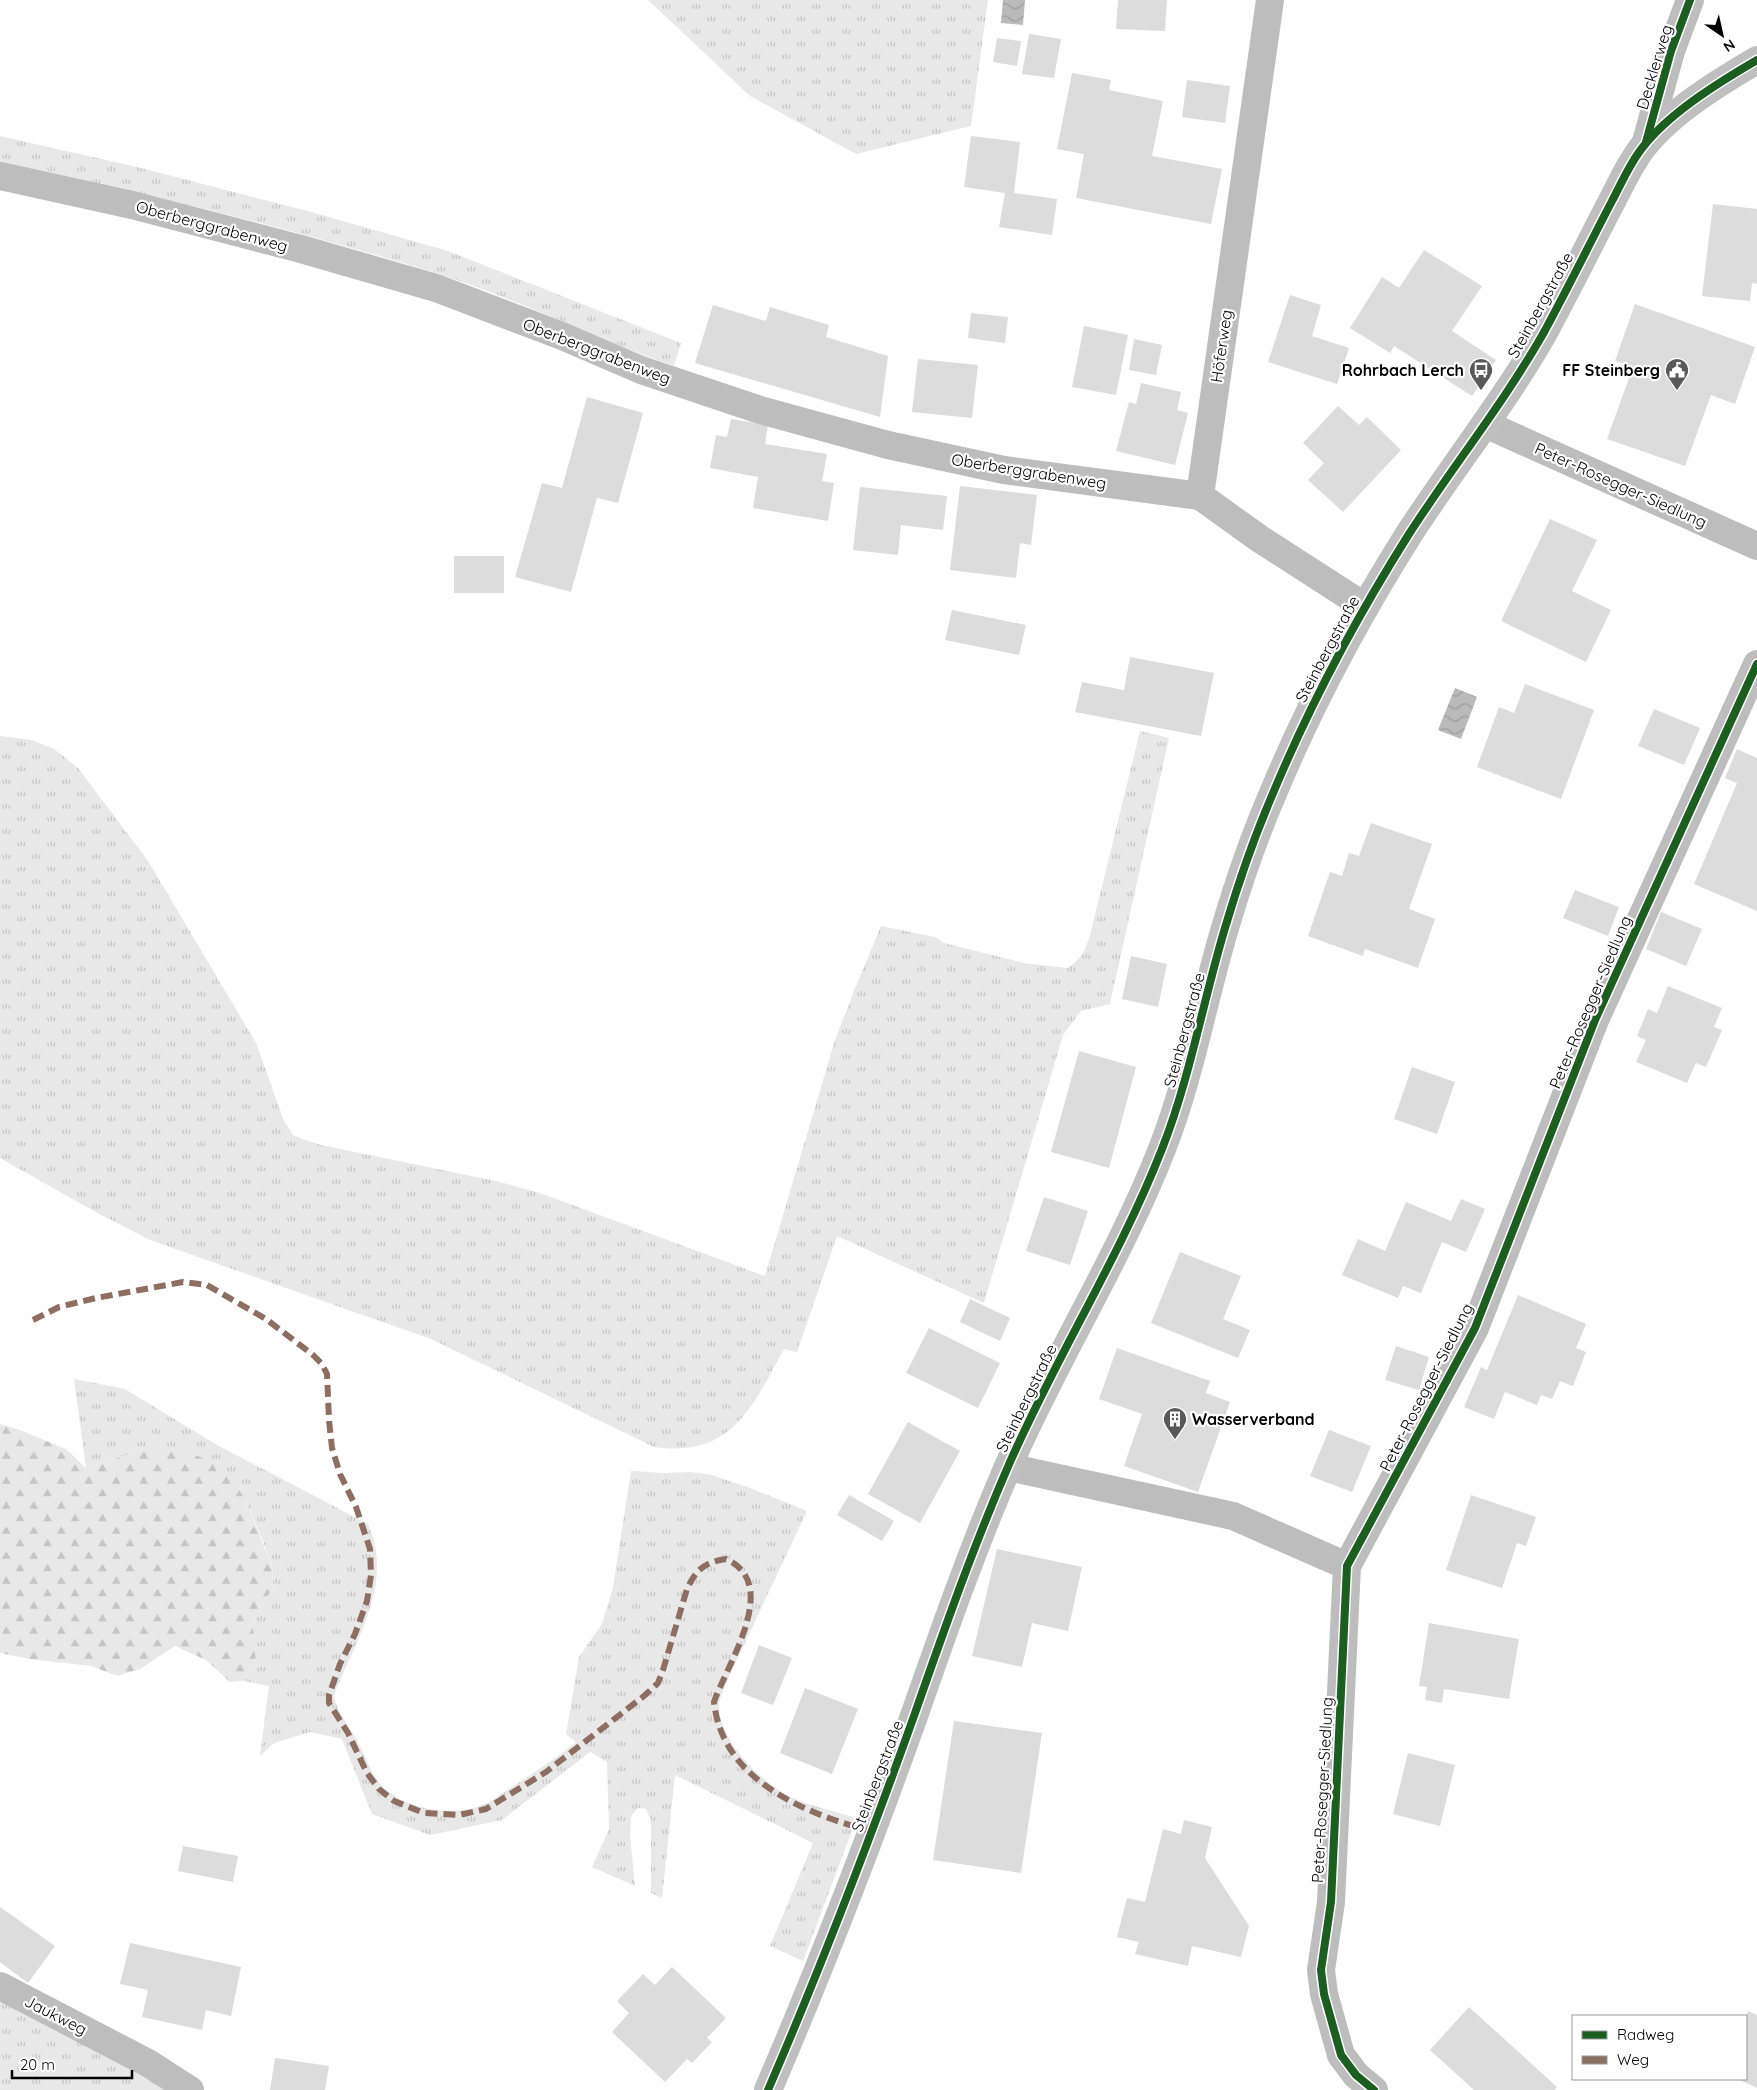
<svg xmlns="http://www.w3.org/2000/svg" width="1757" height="2090" viewBox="0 0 1757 2090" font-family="Quicksand,sans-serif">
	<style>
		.grass { fill: url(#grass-tufts) }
		.forest { fill: url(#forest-firs) }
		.water { fill: url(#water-waves) }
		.building { fill: #dcdcdc }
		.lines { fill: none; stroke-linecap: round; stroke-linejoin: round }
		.minor { stroke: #bdbdbd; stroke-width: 28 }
		.secondary { stroke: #bfbfbf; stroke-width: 28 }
		.quiet { stroke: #8d6e63; stroke-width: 6; stroke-dasharray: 12 6; stroke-linecap: butt }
		.cycleway-casing { stroke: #fff; stroke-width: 11 }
		.cycleway { stroke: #1b5e20; stroke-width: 8 }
		.labels { text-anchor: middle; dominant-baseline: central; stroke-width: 4.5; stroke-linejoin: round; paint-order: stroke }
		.street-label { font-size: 16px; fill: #000; stroke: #fff }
		.poi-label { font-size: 16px; font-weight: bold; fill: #000; stroke: #fff; text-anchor: end }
	</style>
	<defs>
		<pattern id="grass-tufts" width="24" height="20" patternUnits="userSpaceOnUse" patternTransform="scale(1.25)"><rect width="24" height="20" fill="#e8e8e8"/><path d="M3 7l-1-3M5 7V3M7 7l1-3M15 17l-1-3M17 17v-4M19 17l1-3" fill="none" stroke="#c5c5c5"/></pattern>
		<pattern id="forest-firs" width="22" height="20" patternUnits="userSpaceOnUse" patternTransform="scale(1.25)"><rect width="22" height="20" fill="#e8e8e8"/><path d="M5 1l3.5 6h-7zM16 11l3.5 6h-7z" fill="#c5c5c5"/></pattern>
		<pattern id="water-waves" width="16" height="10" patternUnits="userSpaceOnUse" patternTransform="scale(1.25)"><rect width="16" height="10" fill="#bababa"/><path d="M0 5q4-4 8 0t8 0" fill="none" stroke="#9e9e9e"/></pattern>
	</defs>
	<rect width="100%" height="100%" fill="#fff"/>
	<!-- grass -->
	<g class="grass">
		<polygon points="648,0 988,0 971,126 856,154 750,96"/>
		<path d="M0 136 141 168 311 212 448 251 681 343 674 366C638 354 604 339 569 324 527 306 482 288 439 274 295 229 147 194 0 162Z"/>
		<path d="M1140 731 1169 738 1110 1004 1081 1011 1063 1035 984 1303 837 1236 797 1352 784 1349C752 1407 732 1458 654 1447L431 1339 150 1240 92 1210 0 1158V736L32 740 54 749 78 768 148 861 256 1043 284 1121 293 1135 302 1139 321 1145 496 1181 540 1193 765 1276 835 1040 856 986 881 926 935 937 944 943 1024 963 1067 968C1083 958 1084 952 1090 935Z"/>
		<path d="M74 1379 125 1389 217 1445 368 1524C395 1583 355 1641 334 1695 335 1711 354 1732 361 1748 367 1761 372 1774 381 1785 405 1810 453 1818 485 1804 492 1801 500 1795 507 1790 531 1775 554 1760 576 1742L566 1734 579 1657 602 1624 613 1587 631 1471 665 1473 690 1472 712 1475 750 1488 807 1511 725 1685C723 1691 720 1698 719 1704 717 1739 765 1787 795 1799 815 1807 837 1812 857 1818L803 1961 770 1946 813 1843 675 1775 662 1898 651 1893V1820L646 1809 638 1808 631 1816 630 1835 635 1886 592 1867 609 1829 607 1762 590 1752 502 1820 430 1835 372 1814 342 1739 310 1732 274 1743 260 1756 269 1686 244 1681 256 1663 253 1626 261 1604 273 1589 272 1567 264 1544 246 1501 149 1448 86 1468Z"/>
		<polygon points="0,1999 113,2058 168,2090 0,2090"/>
	</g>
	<!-- forest -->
	<polygon class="forest" points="0,1424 17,1429 66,1449 86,1468 149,1448 181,1448 215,1464 233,1480 246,1501 272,1567 273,1589 261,1604 253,1626 256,1663 244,1681 230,1682 206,1660 175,1646 140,1669 118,1676 91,1666 29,1659 0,1653"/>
	<!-- water -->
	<g class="water">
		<polygon points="1003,0 1025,0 1023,25 1001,23"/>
		<polygon points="1455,688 1477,697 1461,739 1438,730"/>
	</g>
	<!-- building -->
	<g class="building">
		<polygon points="1118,0 1167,0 1165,31 1116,29"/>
		<polygon points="1029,34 1061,39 1054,78 1022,74"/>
		<polygon points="997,38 1021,41 1017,66 993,62"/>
		<polygon points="1072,73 1111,80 1109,90 1163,101 1152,156 1222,169 1211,224 1076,198 1084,154 1057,149"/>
		<polygon points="1187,80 1230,86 1225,123 1182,117"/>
		<polygon points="971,136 1020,142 1014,193 1057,199 1052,235 999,227 1005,193 964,187"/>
		<polygon points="1713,204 1757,209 1757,284 1752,283 1750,301 1702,296"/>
		<polygon points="1424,250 1482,286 1452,331 1496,360 1472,396 1394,346 1390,353 1350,328 1382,277 1399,288"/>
		<polygon points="1290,295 1321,305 1312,336 1349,348 1337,384 1268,362"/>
		<polygon points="1635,304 1755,347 1735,404 1711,395 1685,466 1607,439 1633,367 1615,361"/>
		<polygon points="713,305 766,321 770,307 829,325 826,337 888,356 880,417 695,363"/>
		<polygon points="971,313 1008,317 1005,343 968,338"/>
		<polygon points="1084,326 1128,335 1116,395 1072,387"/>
		<polygon points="1134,339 1162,345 1156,375 1129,370"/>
		<polygon points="918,359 978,365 972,418 912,412"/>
		<polygon points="1141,383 1181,392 1177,410 1188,413 1175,465 1116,451 1129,402 1136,404"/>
		<polygon points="587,397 643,413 618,503 597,498 571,592 515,577 542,483 562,488"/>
		<polygon points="1338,406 1359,425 1367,417 1401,450 1343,512 1308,480 1324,463 1303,443"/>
		<polygon points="731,419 768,425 765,444 827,454 822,481 834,483 828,521 753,508 758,477 710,468 716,435 727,437"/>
		<polygon points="960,486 1037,495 1031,545 1020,543 1016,578 950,570"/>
		<polygon points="860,487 947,496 943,530 901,525 898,555 853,550"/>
		<polygon points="1550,519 1597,540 1572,591 1611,610 1586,662 1501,621"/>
		<rect x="454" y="556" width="50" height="37"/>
		<polygon points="952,610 1026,625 1019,655 945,640"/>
		<polygon points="1130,657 1214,673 1201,736 1075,712 1082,682 1124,690"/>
		<polygon points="1525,684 1594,710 1561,799 1477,767 1499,707 1514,713"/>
		<polygon points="1654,709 1700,728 1684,765 1638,746"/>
		<polygon points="1737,749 1757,758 1757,911 1694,884 1737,783 1725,778"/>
		<polygon points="1371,823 1432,844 1409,909 1435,919 1418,968 1365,949 1363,956 1308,936 1330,872 1342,876 1349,853 1359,856"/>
		<polygon points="1575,890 1619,907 1608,936 1563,918"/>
		<polygon points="1661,912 1702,929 1686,966 1646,949"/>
		<polygon points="1131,956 1167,964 1158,1007 1122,999"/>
		<polygon points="1668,986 1722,1008 1714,1027 1722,1030 1706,1067 1696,1063 1687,1083 1636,1062 1646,1040 1637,1036 1648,1009 1657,1013"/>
		<polygon points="1079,1051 1136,1067 1109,1168 1051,1152"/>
		<polygon points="1412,1067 1455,1082 1437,1134 1394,1119"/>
		<polygon points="1044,1197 1088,1211 1070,1265 1026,1251"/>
		<polygon points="1461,1199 1485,1209 1466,1252 1442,1242 1421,1293 1403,1286 1398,1298 1342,1275 1358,1239 1385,1251 1406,1202 1451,1221"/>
		<polygon points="1180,1252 1241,1276 1223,1319 1250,1330 1238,1358 1151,1323"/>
		<polygon points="1518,1295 1586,1324 1576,1348 1586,1352 1573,1386 1560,1381 1552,1399 1541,1395 1537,1405 1505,1392 1494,1419 1464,1407 1481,1367 1487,1370"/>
		<polygon points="970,1299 1010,1318 1000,1341 960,1322"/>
		<polygon points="929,1328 1000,1363 978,1408 906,1373"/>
		<polygon points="1396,1346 1429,1357 1419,1390 1385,1380"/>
		<polygon points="1117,1348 1210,1381 1206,1393 1230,1402 1198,1492 1124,1466 1142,1414 1099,1399"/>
		<polygon points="908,1422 960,1451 920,1523 868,1494"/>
		<polygon points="1329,1430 1371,1446 1352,1492 1310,1476"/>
		<polygon points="849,1495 894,1521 882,1541 837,1515"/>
		<polygon points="1471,1495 1536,1517 1526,1546 1517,1543 1502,1588 1446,1570"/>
		<polygon points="997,1549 1082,1567 1068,1631 1032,1623 1022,1667 972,1656"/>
		<polygon points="1429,1623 1519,1639 1509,1699 1444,1689 1442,1703 1425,1700 1427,1687 1419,1686"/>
		<polygon points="759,1645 792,1658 773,1705 741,1693"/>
		<polygon points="805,1688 858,1709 832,1774 780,1753"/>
		<polygon points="954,1721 1042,1733 1021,1873 933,1860"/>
		<polygon points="1408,1753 1455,1765 1440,1826 1393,1814"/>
		<polygon points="1184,1820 1212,1827 1205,1858 1249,1926 1241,1957 1192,1946 1188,1966 1135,1954 1139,1942 1117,1937 1127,1898 1145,1902 1163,1829 1181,1834"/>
		<polygon points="183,1846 238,1856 233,1882 178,1871"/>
		<polygon points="0,1907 55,1946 28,1983 0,1962"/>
		<polygon points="130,1943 241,1967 231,2016 206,2010 202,2030 142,2017 148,1990 120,1984"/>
		<polygon points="672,1967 726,2018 707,2038 712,2042 692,2063 687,2059 665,2082 612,2032 629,2013 617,2001 643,1974 655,1985"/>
		<polygon points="1469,2007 1557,2087 1555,2090 1474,2090 1430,2050"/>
		<polygon points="1748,2011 1757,2015 1757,2088 1738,2079 1746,2079 1746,2016"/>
		<polygon points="275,2058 329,2066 325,2090 270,2090"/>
	</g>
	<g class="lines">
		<!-- minor -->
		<g class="minor">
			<polyline points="1270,0 1200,496 1260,539 1364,606"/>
			<polyline points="1646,142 1671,51 1690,0"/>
			<polyline points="0,176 132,205 301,249 436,288 562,336 641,370 760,410 888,445 1004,470 1200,496"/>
			<polyline points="1485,424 1757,546"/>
			<polyline points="1008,1467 1233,1516 1347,1566"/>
			<polyline points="0,1986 148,2063 190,2090"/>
			<polyline points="1374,2090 1356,2075 1341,2055 1324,1994 1321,1970 1331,1902 1347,1566 1475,1328 1595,1020 1757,664"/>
		</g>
		<!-- secondary -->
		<path class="secondary" d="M768 2090C821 1967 869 1842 914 1716 943 1633 972 1550 1007 1469 1054 1360 1119 1259 1162 1149 1190 1078 1203 1001 1225 928 1238 884 1253 840 1271 798 1309 706 1356 618 1409 534 1453 466 1503 404 1543 334 1567 290 1589 245 1612 201 1622 182 1632 159 1647 142 1674 110 1721 81 1757 60"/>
		<!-- quiet -->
		<path class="quiet" d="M33 1320 59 1307 96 1298 183 1282 207 1285 266 1319 313 1355 322 1364 327 1374 329 1420 332 1448 340 1474 356 1507 370 1549 371 1575 367 1601 355 1634 340 1664 329 1695V1703L348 1733 367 1773 379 1789 394 1801 424 1813 459 1815 486 1809 546 1772 644 1696 658 1683 663 1670 687 1589C696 1570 704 1562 726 1559 782 1584 727 1664 714 1702 722 1780 804 1813 870 1831"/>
		<!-- cycleway casing -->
		<g class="cycleway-casing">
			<g id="cycleway">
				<polyline points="1646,142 1671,51 1690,0"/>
				<path d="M768 2090C821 1967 869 1842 914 1716 943 1633 972 1550 1007 1469 1054 1360 1119 1259 1162 1149 1190 1078 1203 1001 1225 928 1238 884 1253 840 1271 798 1309 706 1356 618 1409 534 1453 466 1503 404 1543 334 1567 290 1589 245 1612 201 1622 182 1632 159 1647 142 1674 110 1721 81 1757 60"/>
				<polyline points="1374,2090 1356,2075 1341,2055 1324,1994 1321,1970 1331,1902 1347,1566 1475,1328 1595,1020 1757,664"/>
			</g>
		</g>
		<!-- cycleway -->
		<use href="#cycleway" class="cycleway"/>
	</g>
	<!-- icons -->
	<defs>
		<g id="bus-pin" transform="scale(1.25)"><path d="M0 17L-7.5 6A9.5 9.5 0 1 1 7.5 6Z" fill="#595959" stroke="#fff"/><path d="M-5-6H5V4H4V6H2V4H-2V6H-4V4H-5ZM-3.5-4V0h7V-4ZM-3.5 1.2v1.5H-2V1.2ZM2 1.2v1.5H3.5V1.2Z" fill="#fff"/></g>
		<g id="civic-pin" transform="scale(1.25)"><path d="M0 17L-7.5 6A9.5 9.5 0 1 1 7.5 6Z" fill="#595959" stroke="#fff"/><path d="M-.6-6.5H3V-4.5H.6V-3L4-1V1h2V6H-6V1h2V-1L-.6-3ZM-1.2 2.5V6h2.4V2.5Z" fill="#fff"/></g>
		<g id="building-pin" transform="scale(1.25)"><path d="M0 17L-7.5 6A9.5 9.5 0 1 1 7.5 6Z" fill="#595959" stroke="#fff"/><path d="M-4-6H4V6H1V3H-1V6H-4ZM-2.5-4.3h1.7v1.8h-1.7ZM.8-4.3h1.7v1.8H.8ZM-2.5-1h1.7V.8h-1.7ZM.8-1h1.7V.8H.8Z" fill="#fff"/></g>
	</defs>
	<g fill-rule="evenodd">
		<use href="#bus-pin" x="1481" y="370"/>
		<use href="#civic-pin" x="1677" y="370"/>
		<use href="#building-pin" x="1175" y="1419"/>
	</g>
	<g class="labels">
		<!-- street labels -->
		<g class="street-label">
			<text transform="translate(1654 67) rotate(-73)">Decklerweg</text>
			<text transform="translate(212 226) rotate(15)">Oberberggrabenweg</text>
			<text transform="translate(1540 305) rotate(-61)">Steinbergstraße</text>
			<text transform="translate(1221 346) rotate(-82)">Höferweg</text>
			<text transform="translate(597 351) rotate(21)">Oberberggrabenweg</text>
			<text transform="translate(1029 471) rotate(9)">Oberberggrabenweg</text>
			<text transform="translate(1621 485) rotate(24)">Peter-Rosegger-Siedlung</text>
			<text transform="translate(1327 649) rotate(-62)">Steinbergstraße</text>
			<text transform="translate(1590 1002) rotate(-67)">Peter-Rosegger-Siedlung</text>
			<text transform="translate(1184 1030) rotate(-75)">Steinbergstraße</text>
			<text transform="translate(1426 1387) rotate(-63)">Peter-Rosegger-Siedlung</text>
			<text transform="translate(1026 1398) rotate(-64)">Steinbergstraße</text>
			<text transform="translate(877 1776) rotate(-69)">Steinbergstraße</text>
			<text transform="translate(1322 1790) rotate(-87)">Peter-Rosegger-Siedlung</text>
			<text transform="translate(56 2015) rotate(27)">Jaukweg</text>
		</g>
		<!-- poi labels -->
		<g class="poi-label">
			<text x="1464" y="370">Rohrbach Lerch</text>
			<text x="1660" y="370">FF Steinberg</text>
			<text x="1192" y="1419" text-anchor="start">Wasserverband</text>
		</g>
	</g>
	<!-- legend -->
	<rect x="1572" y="2015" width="175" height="65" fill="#ffffff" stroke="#999999"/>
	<rect x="1582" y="2031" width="25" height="8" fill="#1b5e20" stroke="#999999"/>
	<text x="1617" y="2040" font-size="15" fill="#000000">Radweg</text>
	<rect x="1582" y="2056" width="25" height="8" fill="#8d6e63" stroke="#999999"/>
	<text x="1617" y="2065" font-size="15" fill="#000000">Weg</text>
	<!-- north arrow -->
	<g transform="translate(1722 35) rotate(146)" stroke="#ffffff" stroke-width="4" paint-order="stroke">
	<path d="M0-4L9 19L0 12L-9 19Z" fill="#000000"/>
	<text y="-8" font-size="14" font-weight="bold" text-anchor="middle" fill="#000000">N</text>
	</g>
	<!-- scale -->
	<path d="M12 2070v8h120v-8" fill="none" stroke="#000000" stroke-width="2.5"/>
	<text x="20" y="2070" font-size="15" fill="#000000" stroke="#ffffff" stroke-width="4" paint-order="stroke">20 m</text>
</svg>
